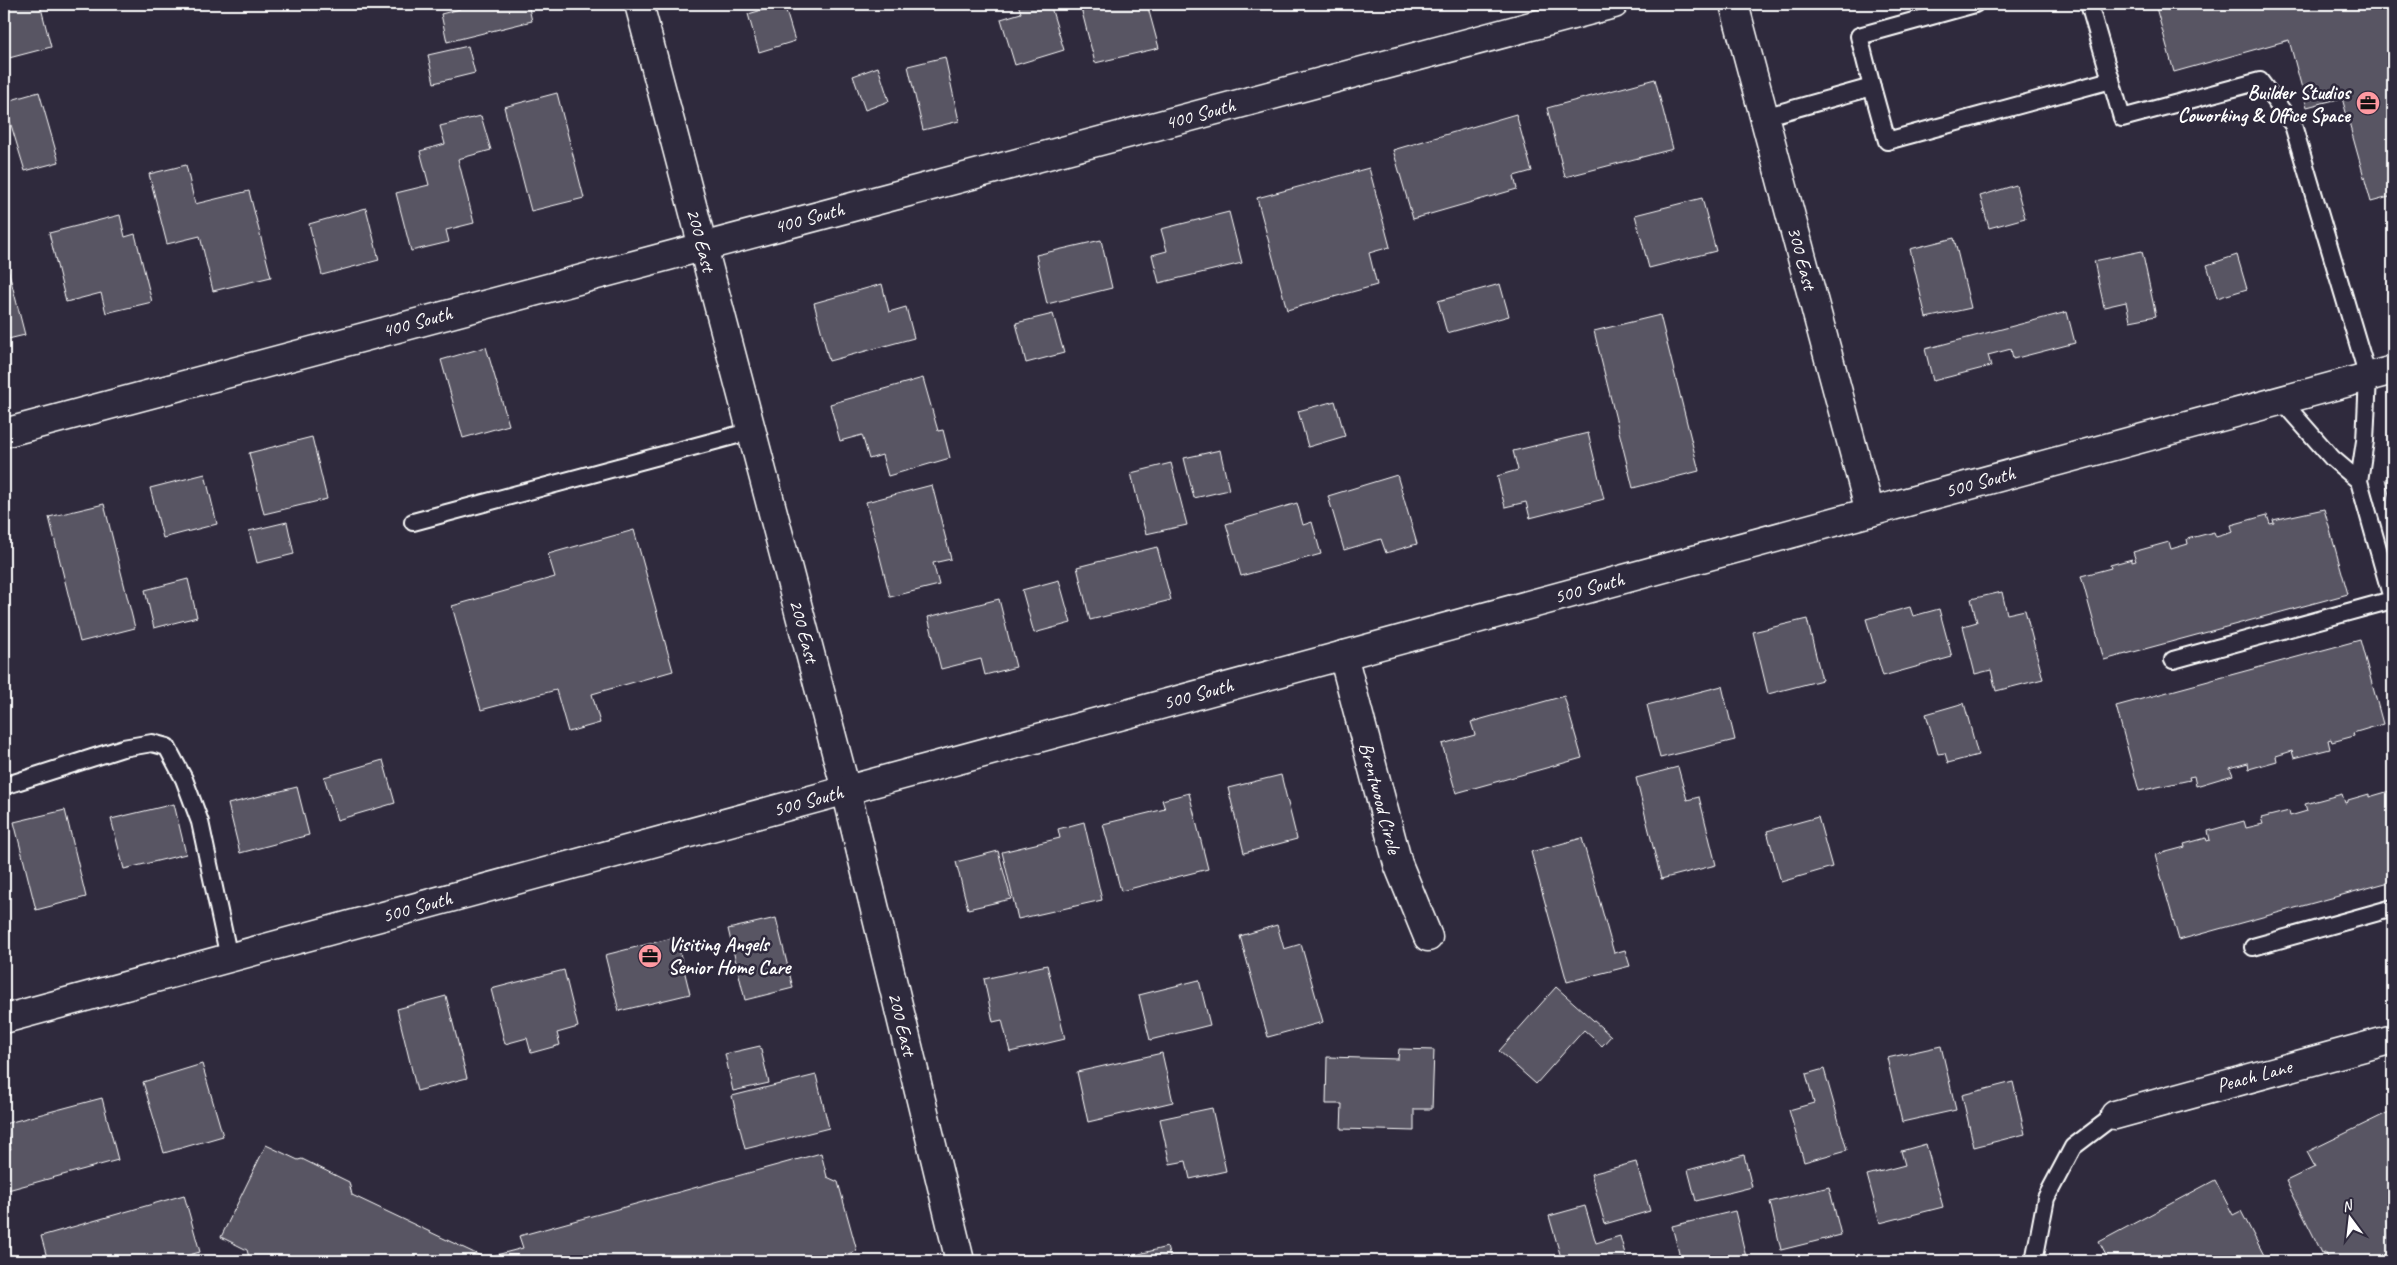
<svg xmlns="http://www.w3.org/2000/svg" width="2397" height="1265" viewBox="0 0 2397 1265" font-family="Caveat,sans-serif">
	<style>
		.building { fill: #595564; stroke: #fff }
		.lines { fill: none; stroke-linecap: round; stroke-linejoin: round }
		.service-casing { stroke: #fff; stroke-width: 20 }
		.minor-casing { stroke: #fff; stroke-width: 31 }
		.tertiary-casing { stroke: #fff; stroke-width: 31 }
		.secondary-casing { stroke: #fff; stroke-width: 31 }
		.service { stroke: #2f2a3d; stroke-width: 16 }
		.minor { stroke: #2f2a3d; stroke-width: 28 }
		.tertiary { stroke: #2f2a3d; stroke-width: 28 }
		.secondary { stroke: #2f2a3d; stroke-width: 28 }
		.labels { text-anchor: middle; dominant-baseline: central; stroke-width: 5; stroke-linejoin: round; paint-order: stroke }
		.poi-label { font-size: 20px; font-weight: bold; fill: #fff; stroke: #2f2a3d; text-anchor: end }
		.street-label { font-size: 20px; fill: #fff; stroke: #2f2a3d }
	</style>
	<rect width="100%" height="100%" fill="#2f2a3d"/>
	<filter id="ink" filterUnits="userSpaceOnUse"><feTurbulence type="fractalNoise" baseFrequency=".02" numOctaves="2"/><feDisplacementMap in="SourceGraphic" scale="10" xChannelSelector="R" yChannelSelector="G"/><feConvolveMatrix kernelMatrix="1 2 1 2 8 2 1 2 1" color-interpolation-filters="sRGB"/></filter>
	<g filter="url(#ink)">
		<!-- building -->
		<g class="building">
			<polygon points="4,4 40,4 51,47 9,58 4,37"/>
			<polygon points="459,4 528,4 532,21 447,42 441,14 460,9"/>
			<polygon points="784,4 795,41 759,52 748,14"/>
			<polygon points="1018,4 1050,4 1064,50 1015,65 1001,19 1021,13"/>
			<polygon points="1080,4 1147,4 1159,48 1095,63"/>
			<polygon points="2155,4 2393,4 2393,196 2371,202 2342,98 2307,107 2289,40 2174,72"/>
			<polygon points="468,46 475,73 434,83 428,55"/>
			<polygon points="945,57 959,121 923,130 908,66"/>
			<polygon points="878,67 889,101 865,110 853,76"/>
			<polygon points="1655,79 1673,149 1565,177 1547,108"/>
			<polygon points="39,92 59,162 25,171 4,102"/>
			<polygon points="557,93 584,198 531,211 504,107"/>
			<polygon points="1516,114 1532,171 1514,176 1517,189 1413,219 1393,150"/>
			<polygon points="481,116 491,150 458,159 474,223 446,230 449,242 411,251 396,193 429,185 420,151 445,144 440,126"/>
			<polygon points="186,165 195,204 249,191 271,277 213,291 200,236 167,244 149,174"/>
			<polygon points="1369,168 1390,247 1369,253 1377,285 1287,310 1257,198"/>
			<polygon points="2016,185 2025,218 1989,228 1980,196"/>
			<polygon points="1702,198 1716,251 1649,268 1635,215"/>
			<polygon points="366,208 379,260 322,275 309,224"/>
			<polygon points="1229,212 1242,263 1159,283 1152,255 1167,251 1161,229"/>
			<polygon points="120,215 125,237 135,234 152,302 106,313 101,293 66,302 49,233"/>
			<polygon points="1954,238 1971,308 1926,318 1910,249"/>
			<polygon points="1101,240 1112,288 1047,304 1036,255"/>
			<polygon points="2142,251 2156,316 2130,321 2126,302 2104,307 2094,261"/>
			<polygon points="2237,255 2247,289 2217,298 2207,265"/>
			<polygon points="8,269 25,335 4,340 4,270"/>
			<polygon points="882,284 889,312 906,307 914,338 829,361 814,303"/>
			<polygon points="1500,284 1509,316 1447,333 1438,301"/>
			<polygon points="2067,312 2075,343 2013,359 2011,349 1988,355 1991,366 1933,381 1925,349"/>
			<polygon points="1053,314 1064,353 1026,363 1016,323"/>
			<polygon points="1660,315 1699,471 1633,488 1594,331"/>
			<polygon points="486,347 509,425 463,438 441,360"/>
			<polygon points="923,378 938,431 943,430 950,458 888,476 882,455 869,459 862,435 840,441 830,404"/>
			<polygon points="1335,401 1345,436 1308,447 1298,411"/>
			<polygon points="1588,433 1604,499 1530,518 1526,502 1505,507 1497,476 1518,470 1513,451"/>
			<polygon points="312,437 327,499 264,514 249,453"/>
			<polygon points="1220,450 1229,490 1194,498 1184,458"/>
			<polygon points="1171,463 1187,525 1146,534 1131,473"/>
			<polygon points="205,474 217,524 163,538 150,488"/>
			<polygon points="1397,475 1417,544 1386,553 1381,539 1344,550 1328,496"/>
			<polygon points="2393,477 2393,510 2385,479"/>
			<polygon points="932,485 951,559 933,563 939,585 890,597 866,502"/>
			<polygon points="1297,503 1303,525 1312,522 1321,554 1241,576 1226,524"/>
			<polygon points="104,504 135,628 80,642 49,517"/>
			<polygon points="2324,509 2348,594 2104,660 2081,576 2111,568 2110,565 2132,559 2132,562 2136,561 2133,552 2169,542 2171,549 2188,544 2187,539 2214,532 2216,537 2233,532 2231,525 2267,515 2270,524 2274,523 2273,520"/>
			<polygon points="287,522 294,554 257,563 249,531"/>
			<polygon points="634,530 673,671 592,694 600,723 568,732 556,690 481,710 452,606 555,577 548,554"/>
			<polygon points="1157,547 1171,600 1090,620 1077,567"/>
			<polygon points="188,579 197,617 154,628 145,590"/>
			<polygon points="1059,580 1071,623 1034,633 1022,590"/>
			<polygon points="2002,592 2007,614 2025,610 2043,679 1996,691 1991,670 1975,674 1963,626 1977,622 1971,599"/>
			<polygon points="999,599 1016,667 985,675 981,659 941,669 928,617"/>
			<polygon points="1910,607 1913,616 1939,609 1952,657 1883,676 1866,619"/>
			<polygon points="1807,619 1822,680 1768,694 1753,632"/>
			<polygon points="2360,640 2383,724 2353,733 2354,736 2332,742 2331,739 2328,740 2330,749 2294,758 2292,751 2276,756 2277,761 2249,769 2248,763 2230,768 2233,775 2196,786 2194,776 2189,777 2190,780 2139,791 2116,706"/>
			<polygon points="1722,686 1735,740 1660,758 1647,705"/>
			<polygon points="1564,696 1582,758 1456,793 1442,744 1475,735 1471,722"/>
			<polygon points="1964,703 1978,755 1948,763 1945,753 1938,754 1926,714"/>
			<polygon points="383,760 395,803 337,820 324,777"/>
			<polygon points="1678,767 1687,800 1699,797 1716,865 1661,879 1636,778"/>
			<polygon points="1281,775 1297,839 1244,853 1228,788"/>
			<polygon points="297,787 309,835 240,853 228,804"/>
			<polygon points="2393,790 2393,881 2179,940 2155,855 2185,847 2184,844 2206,838 2207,841 2210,840 2208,831 2244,821 2246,828 2263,824 2261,818 2289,811 2290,816 2307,811 2305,804 2342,794 2345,803 2348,802 2348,800 2369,794 2369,797"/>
			<polygon points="1189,793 1208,869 1121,891 1103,824 1165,809 1162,800"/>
			<polygon points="174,804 186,854 124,869 111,819"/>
			<polygon points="65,810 86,897 36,910 14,822"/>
			<polygon points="1818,817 1832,867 1781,882 1767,831"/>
			<polygon points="1084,822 1102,900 1018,919 1002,852 1060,838 1058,829"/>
			<polygon points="1582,838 1614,953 1625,950 1630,966 1567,982 1531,852"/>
			<polygon points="998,851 1011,899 968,909 956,862"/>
			<polygon points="776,918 793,988 745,1000 728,929"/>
			<polygon points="1277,925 1284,949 1301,944 1323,1022 1268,1037 1240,936"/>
			<polygon points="676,937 690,994 619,1011 605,955"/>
			<polygon points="1047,965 1065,1039 1010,1052 1002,1020 993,1022 984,979"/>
			<polygon points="564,970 578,1027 557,1033 560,1045 531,1053 527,1038 505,1044 491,989"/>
			<polygon points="1199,980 1210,1025 1150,1040 1139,995"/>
			<polygon points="1556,987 1611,1036 1602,1046 1584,1030 1536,1084 1499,1051"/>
			<polygon points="446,996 467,1078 417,1091 397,1009"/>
			<polygon points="760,1046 769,1083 733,1091 725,1054"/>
			<polygon points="1941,1046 1956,1110 1902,1122 1887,1058"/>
			<polygon points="1399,1049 1434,1050 1432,1109 1414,1109 1414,1131 1341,1129 1342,1104 1326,1104 1327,1057 1398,1059"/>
			<polygon points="1162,1053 1173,1102 1088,1122 1077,1072"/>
			<polygon points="202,1064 223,1136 164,1153 143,1082"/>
			<polygon points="1824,1069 1847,1150 1804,1162 1789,1110 1814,1103 1806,1074"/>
			<polygon points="816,1075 829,1128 745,1149 732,1096"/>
			<polygon points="2013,1082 2025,1134 1974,1147 1962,1095"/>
			<polygon points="102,1098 118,1160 4,1191 4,1151 11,1149 4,1124"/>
			<polygon points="1212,1108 1226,1171 1190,1179 1186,1161 1170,1164 1160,1119"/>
			<polygon points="2391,1111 2393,1116 2393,1261 2330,1261 2325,1252 2322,1253 2286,1181 2315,1167 2307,1152"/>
			<polygon points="1926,1144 1943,1207 1880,1223 1867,1175 1905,1165 1901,1151"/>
			<polygon points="266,1145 298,1160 302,1159 349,1182 352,1195 485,1258 523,1248 519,1236 821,1153 827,1177 838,1182 857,1251 837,1257 839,1261 250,1261 247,1250 221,1237"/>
			<polygon points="1744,1155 1752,1187 1696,1201 1688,1170"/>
			<polygon points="1636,1162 1650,1211 1605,1224 1591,1174"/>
			<polygon points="2215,1180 2233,1215 2241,1211 2267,1261 2109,1261 2099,1242"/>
			<polygon points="1829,1187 1841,1235 1781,1250 1770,1202"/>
			<polygon points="184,1195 200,1252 168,1261 48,1261 41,1236"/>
			<polygon points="1585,1206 1596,1243 1620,1236 1627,1261 1562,1261 1549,1216"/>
			<polygon points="1735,1211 1746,1257 1729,1261 1681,1261 1672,1226"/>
			<polygon points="1167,1247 1171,1261 1132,1261 1131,1256"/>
		</g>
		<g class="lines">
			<!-- service casing -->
			<g class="service-casing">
				<g id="service">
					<polyline points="2089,4 2122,118 2260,81 2293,125 2368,377 2365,441 2359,481 2393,602"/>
					<polyline points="1872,87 1859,36 1975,4"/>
					<polyline points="1764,117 1872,87 1887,141 2111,80"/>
					<polyline points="2281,400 2332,458 2359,481"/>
					<polyline points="413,522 752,431"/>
					<polyline points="2173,660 2392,600"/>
					<polyline points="4,786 123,748 152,743 167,747 184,779 200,822 229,958"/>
					<polyline points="2253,947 2393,908"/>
					<polyline points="2034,1261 2046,1198 2073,1147 2115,1115"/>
				</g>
			</g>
			<!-- minor casing -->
			<g class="minor-casing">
				<g id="minor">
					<polyline points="639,4 846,790"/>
					<polyline points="1734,4 1870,512"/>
					<polyline points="4,433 1614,4"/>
					<polyline points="1343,655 1398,864 1428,937"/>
					<polyline points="2115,1115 2393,1039"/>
				</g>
			</g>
			<!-- tertiary casing -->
			<g class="tertiary-casing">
				<polyline id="tertiary" points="846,790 960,1261"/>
			</g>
			<!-- secondary casing -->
			<g class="secondary-casing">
				<polyline id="secondary" points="4,1019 2393,370"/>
			</g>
			<!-- service -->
			<use href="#service" class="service"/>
			<!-- minor -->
			<use href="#minor" class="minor"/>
			<!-- tertiary -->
			<use href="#tertiary" class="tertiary"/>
			<!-- secondary -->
			<use href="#secondary" class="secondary"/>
		</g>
	</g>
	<!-- icons -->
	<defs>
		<g id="office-disc" transform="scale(1.25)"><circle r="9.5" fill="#ff9aa2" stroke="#2f2a3d"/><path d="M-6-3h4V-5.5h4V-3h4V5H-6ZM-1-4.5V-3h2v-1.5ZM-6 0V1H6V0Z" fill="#111"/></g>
	</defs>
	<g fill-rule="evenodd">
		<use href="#office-disc" x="2368" y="103"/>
		<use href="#office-disc" x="650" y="956"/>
	</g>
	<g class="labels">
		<!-- poi labels -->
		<g class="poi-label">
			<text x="2350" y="92">Builder Studios<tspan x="2350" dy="23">Coworking &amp; Office Space</tspan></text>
			<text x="668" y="944" text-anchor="start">Visiting Angels<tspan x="668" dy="23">Senior Home Care</tspan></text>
		</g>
		<!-- street labels -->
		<g class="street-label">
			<text transform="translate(1200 114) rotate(-15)">400 South</text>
			<text transform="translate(809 218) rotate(-15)">400 South</text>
			<text transform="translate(701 240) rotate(75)">200 East</text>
			<text transform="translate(1802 258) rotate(75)">300 East</text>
			<text transform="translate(417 322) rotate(-15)">400 South</text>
			<text transform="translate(1980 482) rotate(-15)">500 South</text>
			<text transform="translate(1589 588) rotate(-15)">500 South</text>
			<text transform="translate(804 631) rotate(75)">200 East</text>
			<text transform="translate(1198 694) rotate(-15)">500 South</text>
			<text transform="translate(1380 798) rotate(75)">Brentwood Circle</text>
			<text transform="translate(808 801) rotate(-15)">500 South</text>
			<text transform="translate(417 907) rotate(-15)">500 South</text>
			<text transform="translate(902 1024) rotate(76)">200 East</text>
			<text transform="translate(2254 1076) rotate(-15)">Peach Lane</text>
		</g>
	</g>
	<!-- margin -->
	<rect width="2397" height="1265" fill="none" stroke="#2f2a3d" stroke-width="20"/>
	<rect x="10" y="10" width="2377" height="1245" fill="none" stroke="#fff" stroke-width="2" filter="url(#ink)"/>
	<!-- north arrow -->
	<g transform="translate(2350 1218) rotate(345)" stroke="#2f2a3d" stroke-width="4" paint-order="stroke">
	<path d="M0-4L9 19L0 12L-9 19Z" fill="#ffffff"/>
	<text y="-8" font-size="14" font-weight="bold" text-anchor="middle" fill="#ffffff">N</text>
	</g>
</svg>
